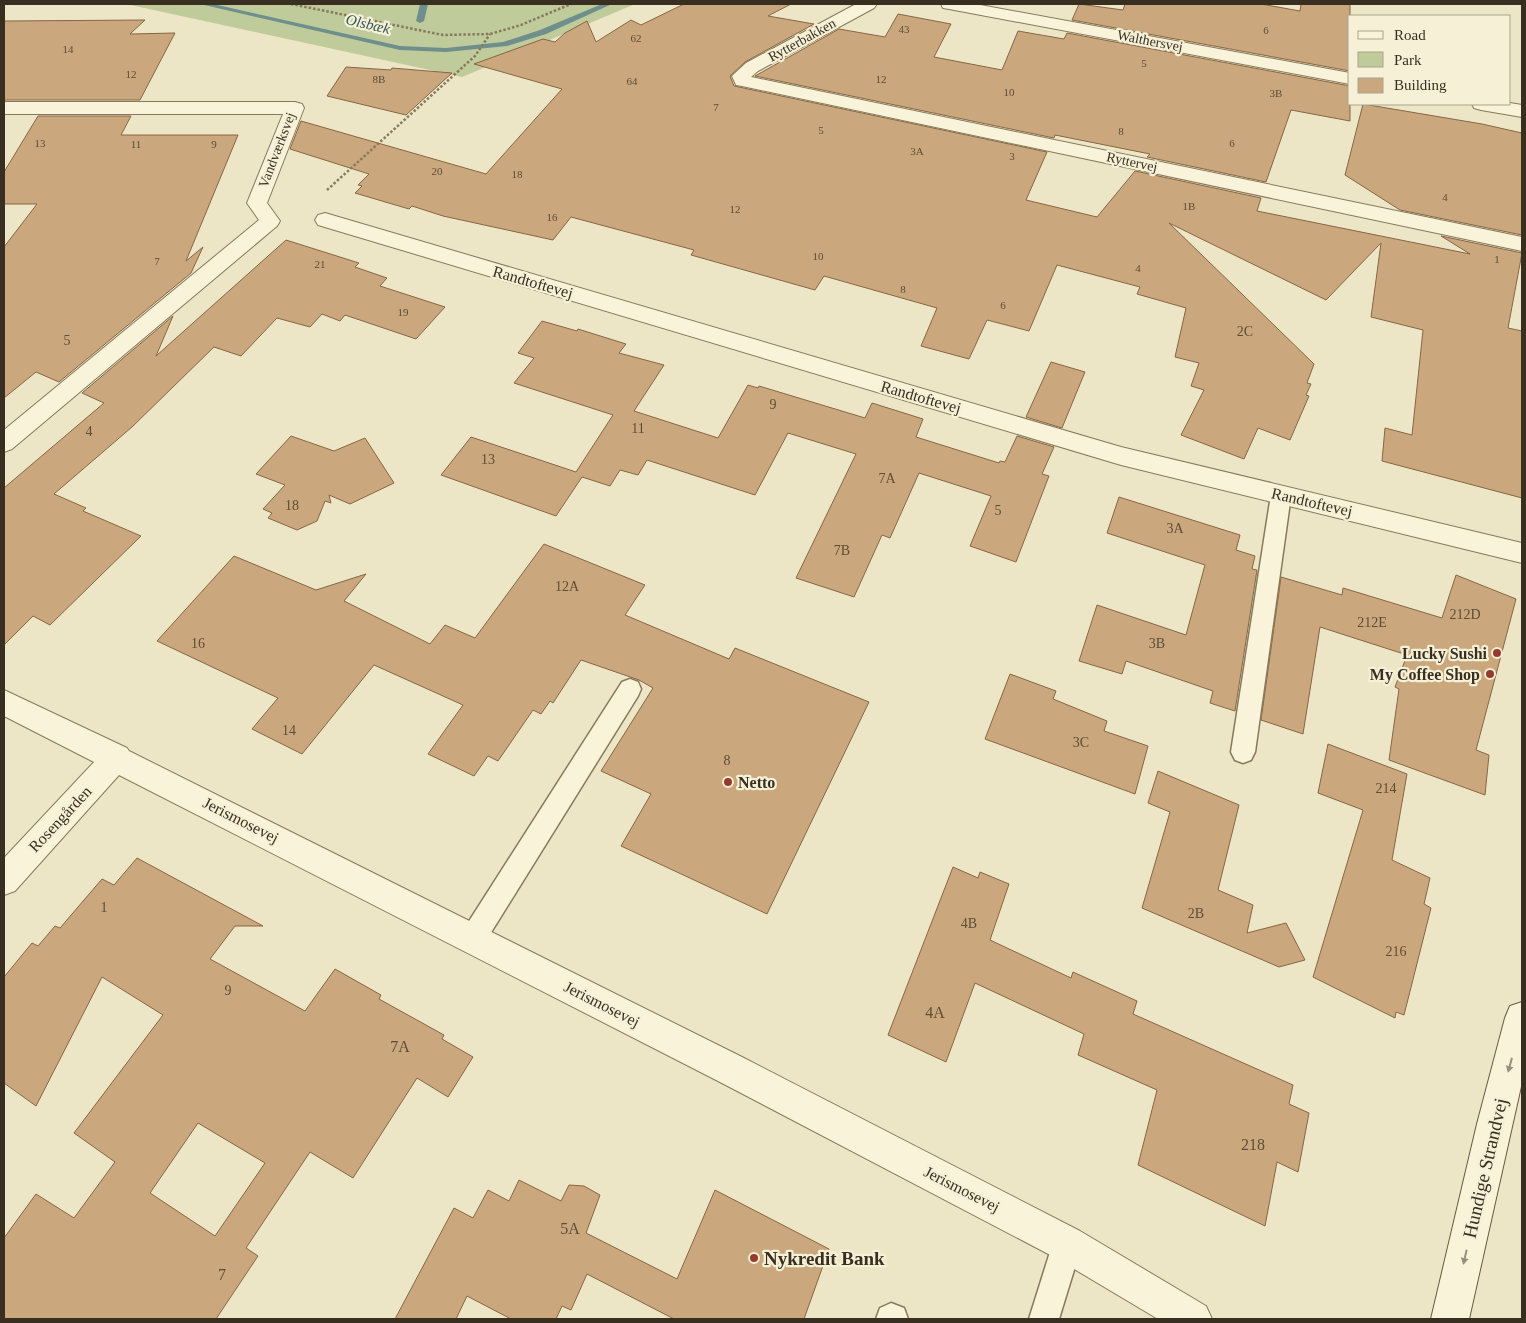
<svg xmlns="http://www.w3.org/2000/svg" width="1526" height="1323" viewBox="0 0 1526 1323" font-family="Georgia,serif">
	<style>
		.green { fill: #bfcb9a }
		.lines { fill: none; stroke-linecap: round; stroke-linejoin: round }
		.stream { fill: #6e8f8b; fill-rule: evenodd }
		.building { fill: #caa77d; stroke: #876643; fill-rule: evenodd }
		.lane-casing { stroke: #88795c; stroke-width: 3 }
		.street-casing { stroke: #88795c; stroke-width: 2 }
		.secondary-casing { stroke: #6a5a3f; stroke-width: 2 }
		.path { stroke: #88795c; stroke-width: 2.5; stroke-dasharray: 2.5 2; stroke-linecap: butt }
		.lane { fill: #f8f3d9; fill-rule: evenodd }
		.street { fill: #f8f3d9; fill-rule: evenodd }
		.secondary { fill: #f8f3d9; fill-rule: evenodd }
		.oneway { fill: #98917c }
		.poi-dot { fill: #963a2e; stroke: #f5f0d6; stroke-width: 2 }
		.labels { text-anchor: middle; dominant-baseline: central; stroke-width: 4.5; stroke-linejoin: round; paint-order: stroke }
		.far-number-label { font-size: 11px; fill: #5d4d37 }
		.far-street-label { font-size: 14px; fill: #392f20; stroke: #f5f0d6 }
		.number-label { font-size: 14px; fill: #5d4d37 }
		.far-water-label { font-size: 15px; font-style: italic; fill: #2f5658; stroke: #f5f0d6 }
		.street-label { font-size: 16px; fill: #392f20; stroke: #f5f0d6 }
		.poi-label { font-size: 16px; font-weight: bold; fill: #392f20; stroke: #f5f0d6; text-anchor: end }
		.near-number-label { font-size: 16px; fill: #5d4d37 }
		.near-street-label { font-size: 19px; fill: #392f20; stroke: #f5f0d6 }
		.near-poi-label { font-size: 19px; font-weight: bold; fill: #392f20; stroke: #f5f0d6; text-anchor: start }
	</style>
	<rect width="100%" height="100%" fill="#ede6c6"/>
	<!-- green -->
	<polygon class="green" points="126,4 635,4 462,77"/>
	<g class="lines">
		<!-- stream -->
		<g class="stream">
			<polygon points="200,4 213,4 400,46 446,48 503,42 540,30 602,4 612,4 546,34 507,46 446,52 400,50"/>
			<polygon points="420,4 428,4 424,21 420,23 416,21"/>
		</g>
	</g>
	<!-- building -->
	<g class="building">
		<polygon points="684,4 791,4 768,16 814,24 745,62 730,76 734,86 1047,152 1026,200 1097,217 1135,171 1261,198 1257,211 1470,254 1441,236 1522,253 1508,328 1522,331 1522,498 1382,461 1385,428 1412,435 1423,330 1371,317 1381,243 1326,300 1169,223 1314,364 1307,383 1311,384 1306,395 1309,396 1290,440 1258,428 1244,459 1181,435 1204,390 1191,386 1199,363 1175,357 1186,308 1137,294 1140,287 1057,265 1029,331 987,320 969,359 921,346 937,308 824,276 815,290 691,255 694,250 571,217 553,240 443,216 412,206 409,209 355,193 362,186 358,185 369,174 290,149 301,121 486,174 562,89 474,64 543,39 555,42 565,33 587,21 596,42 631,20 641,25"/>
		<polygon points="1079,4 1123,10 1125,4 1261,4 1300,11 1301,4 1350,4 1350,71 1072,20"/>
		<polygon points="898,14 951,24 934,57 1002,70 1018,31 1064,39 1067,33 1350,86 1350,121 1291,110 1266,182 1147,157 1150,154 1055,135 1054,138 755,76 839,29 885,37"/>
		<polygon points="145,20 130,34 175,33 140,100 4,100 4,21"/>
		<polygon points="346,67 391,70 392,68 452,73 406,115 327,96"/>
		<polygon points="1363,104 1482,124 1522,133 1522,235 1400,210 1345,175"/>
		<polygon points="38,116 131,116 121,135 238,135 186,261 203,247 191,273 59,382 36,372 4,398 4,247 37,204 4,204 4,172"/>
		<polygon points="286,240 359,263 355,267 387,278 380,286 445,307 416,339 345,315 340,321 322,314 310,327 277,318 241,356 214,347 132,427 54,494 86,508 83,511 141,536 50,625 33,616 4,645 4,488 104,403 82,393 173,316 156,356"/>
		<polygon points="542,321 577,331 578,329 626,344 619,353 664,365 634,411 718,438 748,385 758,388 759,386 865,418 872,403 923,419 916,437 999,463 1000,461 1005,462 1017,436 1054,447 1042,474 1049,476 1016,562 970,546 991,496 919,473 890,538 882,535 854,597 796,578 856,454 788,433 755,495 647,460 638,475 620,470 610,486 582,477 556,516 441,475 471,437 576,472 613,415 514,383 534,358 518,353"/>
		<polygon points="1051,362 1085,372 1062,428 1026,417"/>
		<polygon points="291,436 334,451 365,438 394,483 350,504 329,495 331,503 325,501 317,521 297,530 268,518 272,513 263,509 285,485 256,474"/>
		<polygon points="1119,497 1240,535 1236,550 1255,556 1252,569 1257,570 1235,711 1210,703 1213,691 1126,661 1122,674 1079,661 1097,605 1186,635 1205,565 1107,533"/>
		<polygon points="544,544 645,585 625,615 729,659 735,648 869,702 767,914 621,846 651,794 601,771 653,688 639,680 581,660 553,703 550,701 541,714 533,710 498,761 488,756 474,776 428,754 463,705 374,665 302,754 252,729 278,698 157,641 234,556 316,590 366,574 344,601 430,644 445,625 475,638"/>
		<polygon points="1456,575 1516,599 1476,750 1489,755 1485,795 1389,760 1399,689 1395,687 1407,655 1320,627 1303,734 1261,720 1281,577 1342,595 1343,588 1442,618"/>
		<polygon points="1010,674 1056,691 1053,699 1107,721 1104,731 1148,746 1135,794 985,739"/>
		<polygon points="1328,744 1407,774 1392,860 1430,878 1424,904 1431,908 1404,1015 1396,1012 1395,1018 1313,977 1363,810 1318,793"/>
		<polygon points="1158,771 1239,805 1218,890 1253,905 1247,933 1286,923 1305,960 1279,967 1142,908 1170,812 1148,803"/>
		<path d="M137 858 263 926H235L210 959 305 1011 335 969 381 995 379 999 444 1035 442 1039 473 1057 448 1097 417 1078 353 1178 310 1152 246 1248 258 1256 216 1319H4V1238L36 1194 74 1218 115 1162 74 1133 163 1015 102 977 36 1106 4 1083V977L32 943 38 946 55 926 60 928 102 879 114 885ZM198 1123 265 1163 215 1236 150 1193Z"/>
		<polygon points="953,867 978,878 980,872 1009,884 990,940 1071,978 1073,972 1137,1001 1133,1014 1293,1085 1289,1104 1309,1113 1298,1172 1277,1162 1265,1226 1138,1165 1157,1090 1078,1055 1084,1034 975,983 946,1062 888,1035"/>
		<polygon points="519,1180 561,1201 569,1185 584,1186 600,1195 586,1233 677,1279 715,1190 829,1249 804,1319 674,1319 587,1274 571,1310 562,1306 556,1319 511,1319 467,1296 456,1319 395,1319 454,1208 473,1218 488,1190 509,1201"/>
	</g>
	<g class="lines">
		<!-- lane casing -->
		<g class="lane-casing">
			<g id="lane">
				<polygon points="1281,487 1288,489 1291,495 1255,752 1251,760 1243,763 1235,760 1231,752 1271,495 1274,489"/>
				<polygon points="630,679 638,682 641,689 638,696 482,947 473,951 464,947 460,938 464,929 622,682"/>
				<polygon points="1067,1229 1078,1233 1082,1244 1059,1319 1029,1319 1056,1233"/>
				<polygon points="891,1303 904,1308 908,1319 876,1319 880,1308"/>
			</g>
		</g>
		<!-- street casing -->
		<g class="street-casing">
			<g id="street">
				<polygon points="856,4 877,4 874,8 758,71 751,77 1522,237 1522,251 742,86 736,85 732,76 746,63"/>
				<polygon points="941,4 975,4 1350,73 1350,84 949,9 943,8"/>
				<polygon points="4,102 295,102 302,104 304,108 267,203 280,221 277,226 12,449 4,452 4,430 259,220 247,203 283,114 4,114"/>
				<polygon points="1510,103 1522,105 1522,117 1481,110 1474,108 1472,104"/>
				<polygon points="325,213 1121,447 1522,543 1522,563 1121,465 318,225 315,220 318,215"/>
				<polygon points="4,690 127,748 129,751 742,1057 1080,1231 1206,1306 1212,1319 1158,1319 1054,1257 718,1081 119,775 15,891 4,895 4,858 94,762 4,716"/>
			</g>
		</g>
		<!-- secondary casing -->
		<g class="secondary-casing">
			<polygon id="secondary" points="1522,1002 1522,1082 1469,1319 1431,1319 1477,1124 1505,1018 1510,1006"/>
		</g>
		<!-- path -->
		<g class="path">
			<polyline points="291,4 443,35 490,34 521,25 571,4"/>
			<polyline points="327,190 475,56 490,34"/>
		</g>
		<!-- lane -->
		<use href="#lane" class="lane"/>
		<!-- street -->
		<use href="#street" class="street"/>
		<!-- secondary -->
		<use href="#secondary" class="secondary"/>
	</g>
	<!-- one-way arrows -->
	<defs><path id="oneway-solid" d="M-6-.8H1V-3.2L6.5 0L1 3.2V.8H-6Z" transform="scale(1.25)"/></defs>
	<g class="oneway">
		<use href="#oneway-solid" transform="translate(1510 1065) rotate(105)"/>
		<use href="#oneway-solid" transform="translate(1465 1257) rotate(103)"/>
	</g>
	<!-- markers -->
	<g class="poi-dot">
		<circle cx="1497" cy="653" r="5"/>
		<circle cx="1490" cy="674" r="5"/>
		<circle cx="728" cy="782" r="5"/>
		<circle cx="754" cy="1258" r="5"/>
	</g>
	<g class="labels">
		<!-- far-number labels -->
		<g class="far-number-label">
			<text x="904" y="29">43</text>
			<text x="1266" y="30">6</text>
			<text x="636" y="38">62</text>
			<text x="68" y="49">14</text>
			<text x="1144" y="63">5</text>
			<text x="131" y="74">12</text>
			<text x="379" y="79">8B</text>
			<text x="881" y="79">12</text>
			<text x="632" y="81">64</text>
			<text x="1009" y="92">10</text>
			<text x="1276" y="93">3B</text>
			<text x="716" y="107">7</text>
			<text x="821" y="130">5</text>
			<text x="1121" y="131">8</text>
			<text x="40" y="143">13</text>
			<text x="1232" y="143">6</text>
			<text x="136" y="144">11</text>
			<text x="214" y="144">9</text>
			<text x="917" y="151">3A</text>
			<text x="1012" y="156">3</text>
			<text x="437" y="171">20</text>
			<text x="517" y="174">18</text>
			<text x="1445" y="197">4</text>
			<text x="1189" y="206">1B</text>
			<text x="735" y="209">12</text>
			<text x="552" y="217">16</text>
			<text x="818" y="256">10</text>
			<text x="1497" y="259">1</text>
			<text x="157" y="261">7</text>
			<text x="320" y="264">21</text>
			<text x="1138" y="268">4</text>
			<text x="903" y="289">8</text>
			<text x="1003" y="305">6</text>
			<text x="403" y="312">19</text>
		</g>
		<!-- far-street labels -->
		<g class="far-street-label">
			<text transform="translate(802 40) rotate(-29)">Rytterbakken</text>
			<text transform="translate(1150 41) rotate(11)">Walthersvej</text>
			<text transform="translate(277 150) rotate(-69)">Vandværksvej</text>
			<text transform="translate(1132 162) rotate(12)">Ryttervej</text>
		</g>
		<!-- number labels -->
		<g class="number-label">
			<text x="1245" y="331">2C</text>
			<text x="67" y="340">5</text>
			<text x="773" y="404">9</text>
			<text x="638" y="428">11</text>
			<text x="89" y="431">4</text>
			<text x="488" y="459">13</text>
			<text x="887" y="478">7A</text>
			<text x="292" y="505">18</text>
			<text x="998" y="510">5</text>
			<text x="1175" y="528">3A</text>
			<text x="842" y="550">7B</text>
			<text x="567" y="586">12A</text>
			<text x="1465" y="614">212D</text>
			<text x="1372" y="622">212E</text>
			<text x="198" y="643">16</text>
			<text x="1157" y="643">3B</text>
			<text x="289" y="730">14</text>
			<text x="1081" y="742">3C</text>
			<text x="727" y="760">8</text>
			<text x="1386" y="788">214</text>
			<text x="104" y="907">1</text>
			<text x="1196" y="913">2B</text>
			<text x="969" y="923">4B</text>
			<text x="1396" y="951">216</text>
			<text x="228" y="990">9</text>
		</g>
		<!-- far-water labels -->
		<g class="far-water-label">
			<text transform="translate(368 24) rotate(13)">Olsbæk</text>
		</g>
		<!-- street labels -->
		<g class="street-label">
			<text transform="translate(533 282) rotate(16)">Randtoftevej</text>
			<text transform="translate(921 397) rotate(16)">Randtoftevej</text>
			<text transform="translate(1312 502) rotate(13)">Randtoftevej</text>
			<text transform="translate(60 819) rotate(-47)">Rosengården</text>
			<text transform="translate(241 820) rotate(27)">Jerismosevej</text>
			<text transform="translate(602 1004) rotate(27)">Jerismosevej</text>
			<text transform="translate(962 1189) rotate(27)">Jerismosevej</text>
		</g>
		<!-- poi labels -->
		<g class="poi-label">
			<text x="1487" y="653">Lucky Sushi</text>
			<text x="1480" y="674">My Coffee Shop</text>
			<text x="738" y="782" text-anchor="start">Netto</text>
		</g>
		<!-- near-number labels -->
		<g class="near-number-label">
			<text x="935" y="1012">4A</text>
			<text x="400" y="1046">7A</text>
			<text x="1253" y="1144">218</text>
			<text x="570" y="1228">5A</text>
			<text x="222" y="1274">7</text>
		</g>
		<!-- near-street labels -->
		<g class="near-street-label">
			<text transform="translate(1485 1168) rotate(-77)">Hundige Strandvej</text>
		</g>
		<!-- near-poi labels -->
		<g class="near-poi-label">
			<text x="764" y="1258">Nykredit Bank</text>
		</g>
	</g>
	<!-- border -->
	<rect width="1526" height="1323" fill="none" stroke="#392f20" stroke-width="10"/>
	<!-- legend -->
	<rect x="1348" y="15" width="162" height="90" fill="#f5f0d6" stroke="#aaa38d"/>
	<rect x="1358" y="31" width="25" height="8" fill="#f8f3d9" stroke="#aaa38d"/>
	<text x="1394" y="40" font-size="15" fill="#392f20">Road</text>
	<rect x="1358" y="52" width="25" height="15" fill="#bfcb9a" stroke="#aaa38d"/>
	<text x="1394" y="65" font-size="15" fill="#392f20">Park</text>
	<rect x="1358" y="78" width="25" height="15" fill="#caa77d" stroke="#aaa38d"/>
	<text x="1394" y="90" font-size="15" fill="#392f20">Building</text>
</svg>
